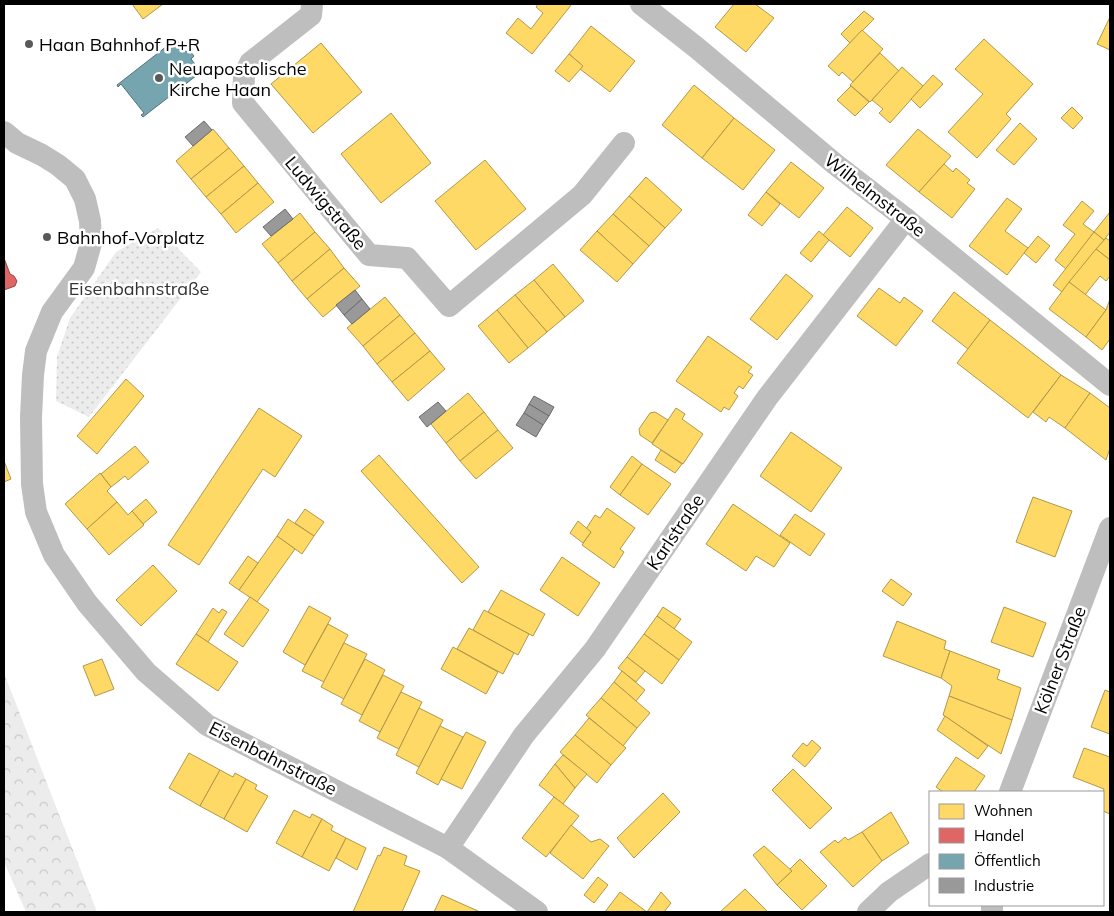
<svg xmlns="http://www.w3.org/2000/svg" width="1114" height="916" viewBox="0 0 1114 916" font-family="Mulish,sans-serif">
	<style>
		.forest { fill: url(#forest-crowns) }
		.park { fill: url(#park-dots) }
		.homes { fill: #ffd966; stroke: #b29847 }
		.shops { fill: #e06666; stroke: #9d4747 }
		.public { fill: #76a5af; stroke: #53747a }
		.industry { fill: #999; stroke: #6b6b6b }
		.lines { fill: none; stroke-linecap: round; stroke-linejoin: round }
		.minor { stroke: #bebebe; stroke-width: 22 }
		.poi-dot { fill: #595959; stroke: #fff; stroke-width: 2 }
		.labels { text-anchor: middle; dominant-baseline: central; stroke-width: 5; stroke-linejoin: round; paint-order: stroke }
		.poi-label { font-size: 18px; fill: #000; stroke: #fff; text-anchor: start }
		.street-label { font-size: 18px; fill: #000; stroke: #fff }
		.park-label { font-size: 18px; fill: #333; stroke: #fff }
	</style>
	<defs>
		<pattern id="forest-crowns" width="20" height="18" patternUnits="userSpaceOnUse" patternTransform="scale(1.25)"><rect width="20" height="18" fill="#ececec"/><path d="M2 6a3 3 0 1 1 6 0M12 15a3 3 0 1 1 6 0" fill="none" stroke="#c9c9c9"/></pattern>
		<pattern id="park-dots" width="8" height="8" patternUnits="userSpaceOnUse" patternTransform="scale(1.25)"><rect width="8" height="8" fill="#ececec"/><path d="M2 2h.1M6 6h.1" fill="none" stroke="#c9c9c9" stroke-width="1.8" stroke-linecap="round"/></pattern>
	</defs>
	<rect width="100%" height="100%" fill="#fff"/>
	<!-- forest -->
	<polygon class="forest" points="4,673 97,912 26,912 4,862"/>
	<!-- park -->
	<polygon class="park" points="158,228 201,272 89,417 56,401 57,357 70,318 116,252"/>
	<!-- homes -->
	<g class="homes">
		<polygon points="132,4 163,4 143,19"/>
		<polygon points="538,4 572,4 532,54 506,33 518,18 531,29 543,13 536,7"/>
		<polygon points="734,4 755,4 774,18 746,52 715,27"/>
		<polygon points="864,11 874,19 850,43 841,34"/>
		<polygon points="1110,17 1110,50 1097,44"/>
		<polygon points="591,26 635,61 610,92 580,69 583,66 569,54"/>
		<polygon points="862,30 883,49 853,82 842,72 839,76 828,66"/>
		<polygon points="984,39 1033,84 1006,114 1011,119 977,158 948,132 983,94 955,69"/>
		<polygon points="321,43 362,92 313,133 271,84"/>
		<polygon points="880,53 899,71 870,102 850,85"/>
		<polygon points="569,54 583,66 569,82 555,71"/>
		<polygon points="902,67 923,86 890,123 879,113 883,109 872,100"/>
		<polygon points="933,75 943,84 920,108 911,99"/>
		<polygon points="694,85 734,118 702,158 662,125"/>
		<polygon points="851,86 869,102 855,116 837,100"/>
		<polygon points="1072,107 1083,118 1073,129 1061,118"/>
		<polygon points="391,113 431,163 381,203 341,154"/>
		<polygon points="734,118 775,150 743,190 702,158"/>
		<polygon points="1020,123 1037,139 1014,165 996,150"/>
		<polygon points="213,129 229,148 191,179 176,161"/>
		<polygon points="918,129 951,156 919,192 886,165"/>
		<polygon points="229,148 244,166 206,197 191,179"/>
		<polygon points="485,160 526,209 476,250 435,201"/>
		<polygon points="791,162 824,188 799,218 766,192"/>
		<polygon points="944,164 953,172 956,168 970,180 967,183 975,189 952,218 919,192"/>
		<polygon points="244,166 258,183 221,214 206,197"/>
		<polygon points="646,177 682,210 665,228 629,196"/>
		<polygon points="258,183 274,202 236,233 221,214"/>
		<polygon points="766,192 780,204 762,226 748,215"/>
		<polygon points="629,196 665,228 649,246 613,214"/>
		<polygon points="1007,198 1022,209 1005,231 1028,248 1007,275 969,246"/>
		<polygon points="1082,201 1094,211 1083,224 1094,232 1066,269 1055,260 1075,234 1063,225"/>
		<polygon points="847,207 873,228 850,257 823,235"/>
		<polygon points="1110,212 1110,232 1104,240 1094,232"/>
		<polygon points="300,213 315,232 278,263 262,244"/>
		<polygon points="613,214 649,246 633,264 597,231"/>
		<polygon points="597,231 633,264 617,282 580,250"/>
		<polygon points="819,231 829,240 811,262 800,253"/>
		<polygon points="315,232 330,249 292,281 278,263"/>
		<polygon points="1094,232 1104,240 1062,292 1053,285"/>
		<polygon points="1038,236 1050,246 1036,263 1024,253"/>
		<polygon points="1106,238 1110,241 1110,260 1096,249"/>
		<polygon points="330,249 344,268 307,299 292,281"/>
		<polygon points="1096,249 1110,260 1110,276 1106,281 1100,276 1085,295 1069,282"/>
		<polygon points="553,264 584,301 565,317 534,280"/>
		<polygon points="344,268 360,286 323,317 307,299"/>
		<polygon points="786,274 813,296 777,340 750,319"/>
		<polygon points="534,280 565,317 547,332 515,295"/>
		<polygon points="1069,282 1106,310 1086,337 1049,309"/>
		<polygon points="879,288 900,303 904,297 923,311 896,346 857,316"/>
		<polygon points="954,292 990,320 968,349 932,321"/>
		<polygon points="515,295 547,332 528,348 497,310"/>
		<polygon points="385,297 400,315 363,346 347,328"/>
		<polygon points="1110,299 1110,339 1102,350 1086,337 1106,310"/>
		<polygon points="497,310 528,348 509,363 478,326"/>
		<polygon points="400,315 415,333 377,364 363,346"/>
		<polygon points="990,320 1061,375 1028,418 957,363"/>
		<polygon points="415,333 430,351 392,382 377,364"/>
		<polygon points="708,336 752,367 748,372 753,375 743,389 739,386 734,393 738,396 729,410 724,407 721,412 676,381"/>
		<polygon points="430,351 445,369 408,401 392,382"/>
		<polygon points="1061,375 1090,393 1065,428 1049,417 1046,422 1033,412"/>
		<polygon points="126,379 144,396 97,454 77,436"/>
		<polygon points="468,393 484,412 446,443 431,424"/>
		<polygon points="1090,393 1110,408 1110,448 1106,460 1065,428"/>
		<polygon points="259,408 302,436 275,477 263,469 199,565 168,545"/>
		<polygon points="676,408 685,414 682,419 703,434 683,464 652,444"/>
		<polygon points="484,412 498,430 460,461 446,443"/>
		<polygon points="655,412 668,420 652,443 640,435 639,429 650,413"/>
		<polygon points="498,430 513,448 476,479 460,461"/>
		<polygon points="791,432 842,468 811,512 760,476"/>
		<polygon points="135,446 149,462 128,480 125,476 111,487 101,474"/>
		<polygon points="661,450 682,464 675,473 655,460"/>
		<polygon points="379,455 479,567 462,583 361,471"/>
		<polygon points="632,456 642,464 620,495 610,487"/>
		<polygon points="4,461 11,479 4,482"/>
		<polygon points="642,464 671,484 648,515 620,495"/>
		<polygon points="100,473 111,487 107,491 117,502 87,529 65,504"/>
		<polygon points="1033,497 1072,511 1055,557 1016,542"/>
		<polygon points="146,499 157,512 143,524 132,511"/>
		<polygon points="117,502 128,515 132,511 144,525 109,555 87,529"/>
		<polygon points="733,504 790,543 774,567 756,556 746,571 706,544"/>
		<polygon points="607,508 635,528 620,549 624,552 614,568 582,545 591,532 586,529 595,515 600,518"/>
		<polygon points="305,509 324,522 314,536 295,523"/>
		<polygon points="795,514 825,534 810,556 780,535"/>
		<polygon points="288,519 314,536 302,554 277,536"/>
		<polygon points="578,521 591,532 583,543 570,533"/>
		<polygon points="277,536 295,549 257,602 239,590"/>
		<polygon points="248,556 258,563 239,590 229,583"/>
		<polygon points="562,557 600,583 578,616 540,590"/>
		<polygon points="153,565 177,591 141,626 116,600"/>
		<polygon points="891,579 912,594 903,606 882,591"/>
		<polygon points="501,590 545,614 533,636 488,612"/>
		<polygon points="250,597 269,610 243,647 224,634"/>
		<polygon points="309,606 331,618 305,665 283,652"/>
		<polygon points="663,607 681,619 674,629 657,616"/>
		<polygon points="1004,607 1046,623 1033,657 991,642"/>
		<polygon points="213,608 219,613 222,609 227,612 208,642 196,634"/>
		<polygon points="484,610 529,634 518,655 473,630"/>
		<polygon points="657,616 692,642 679,660 644,634"/>
		<polygon points="897,621 946,641 944,649 950,651 941,678 883,656"/>
		<polygon points="328,624 348,635 324,682 302,671"/>
		<polygon points="469,628 514,653 503,674 457,649"/>
		<polygon points="196,634 238,662 218,691 176,664"/>
		<polygon points="644,634 679,660 662,684 627,657"/>
		<polygon points="344,643 367,654 344,699 321,687"/>
		<polygon points="453,647 498,672 486,694 441,669"/>
		<polygon points="950,651 1000,670 997,679 1021,688 1012,720 949,696 952,686 941,678"/>
		<polygon points="627,657 645,671 636,682 618,668"/>
		<polygon points="102,659 114,689 95,696 83,666"/>
		<polygon points="365,659 385,670 362,715 341,704"/>
		<polygon points="622,671 645,690 636,701 614,682"/>
		<polygon points="383,675 404,686 380,732 359,721"/>
		<polygon points="614,682 650,713 637,728 601,698"/>
		<polygon points="1105,690 1110,692 1110,734 1091,727"/>
		<polygon points="401,692 422,702 399,749 377,738"/>
		<polygon points="949,696 1012,720 1001,754 943,715"/>
		<polygon points="601,698 637,728 623,746 586,715"/>
		<polygon points="419,708 443,720 419,767 396,755"/>
		<polygon points="945,716 988,746 978,759 937,730"/>
		<polygon points="589,718 626,748 611,765 575,735"/>
		<polygon points="440,726 463,737 438,785 416,773"/>
		<polygon points="466,732 486,742 462,789 441,779"/>
		<polygon points="575,735 611,765 597,783 560,752"/>
		<polygon points="812,740 821,748 805,767 792,756 803,743 807,746"/>
		<polygon points="1084,748 1110,757 1110,814 1103,811 1103,793 1104,789 1073,777"/>
		<polygon points="189,753 220,770 200,806 169,788"/>
		<polygon points="563,755 587,774 575,788 555,764"/>
		<polygon points="956,757 985,776 974,792 943,792 936,787"/>
		<polygon points="555,764 575,788 563,804 539,785"/>
		<polygon points="793,769 832,808 810,829 772,790"/>
		<polygon points="220,770 233,777 235,773 246,779 224,819 200,806"/>
		<polygon points="246,779 257,785 255,789 268,796 247,832 224,819"/>
		<polygon points="663,793 680,812 634,858 617,838"/>
		<polygon points="554,797 579,816 546,857 522,838"/>
		<polygon points="294,810 310,818 312,814 322,819 302,857 276,843"/>
		<polygon points="891,812 909,843 882,861 862,832"/>
		<polygon points="322,819 333,826 331,830 346,838 329,871 302,857"/>
		<polygon points="571,825 591,842 600,839 609,846 583,879 550,853"/>
		<polygon points="862,832 882,861 853,887 820,852 835,840 838,843 845,837 848,840"/>
		<polygon points="346,838 366,848 357,870 336,858"/>
		<polygon points="764,846 792,871 777,885 753,855"/>
		<polygon points="384,847 407,856 404,865 420,871 402,912 353,912 378,855 380,856"/>
		<polygon points="800,859 827,886 802,910 777,885 792,871 790,869"/>
		<polygon points="598,877 608,885 594,903 584,895"/>
		<polygon points="745,889 768,912 720,912"/>
		<polygon points="620,892 647,912 648,912 605,912"/>
		<polygon points="661,892 671,903 664,912 647,912"/>
		<polygon points="442,895 478,911 478,912 434,912"/>
	</g>
	<!-- shops -->
	<polygon class="shops" points="4,258 10,274 14,276 17,281 15,286 4,290"/>
	<!-- public -->
	<polygon class="public" points="176,39 186,52 189,50 194,56 191,59 201,72 143,117 141,115 144,113 121,84 118,87 117,85"/>
	<!-- industry -->
	<g class="industry">
		<polygon points="204,121 212,130 193,146 185,137"/>
		<polygon points="285,209 293,219 271,236 263,227"/>
		<polygon points="355,290 362,299 344,315 336,305"/>
		<polygon points="362,299 370,309 352,324 344,315"/>
		<polygon points="534,396 554,407 549,416 529,404"/>
		<polygon points="438,402 446,411 427,427 419,417"/>
		<polygon points="529,404 549,416 543,425 524,413"/>
		<polygon points="524,413 543,425 536,437 516,425"/>
	</g>
	<g class="lines">
		<!-- minor -->
		<g class="minor">
			<polyline points="312,4 311,15 250,63 244,76 243,103 369,255 407,258 449,306 582,195 624,143"/>
			<polyline points="641,4 697,48 835,164 906,219 1110,385"/>
			<polyline points="4,132 17,143 42,155 58,165 75,179 85,199 90,221 91,243 84,268 52,312 36,351 33,375 31,417 32,484 36,512 54,555 87,603 146,672 207,725 448,848 537,912"/>
			<polyline points="1010,792 1110,528"/>
			<polyline points="448,848 524,735 595,649 767,398 906,219"/>
			<polyline points="868,912 889,892 930,864"/>
			<polyline points="992,912 992,905"/>
		</g>
	</g>
	<!-- markers -->
	<g class="poi-dot">
		<circle cx="29" cy="44" r="5"/>
		<circle cx="159" cy="78" r="5"/>
		<circle cx="47" cy="237" r="5"/>
	</g>
	<g class="labels">
		<!-- poi labels -->
		<g class="poi-label">
			<text x="39" y="44">Haan Bahnhof P+R</text>
			<text x="169" y="68">Neuapostolische<tspan x="169" dy="21">Kirche Haan</tspan></text>
			<text x="57" y="237">Bahnhof-Vorplatz</text>
		</g>
		<!-- street labels -->
		<g class="street-label">
			<text transform="translate(875 195) rotate(38)">Wilhelmstraße</text>
			<text transform="translate(326 203) rotate(50)">Ludwigstraße</text>
			<text transform="translate(675 532) rotate(-56)">Karlstraße</text>
			<text transform="translate(1060 660) rotate(-69)">Kölner Straße</text>
			<text transform="translate(273 758) rotate(27)">Eisenbahnstraße</text>
		</g>
		<!-- park labels -->
		<g class="park-label">
			<text x="139" y="288">Eisenbahnstraße</text>
		</g>
	</g>
	<!-- border -->
	<rect width="1114" height="916" fill="none" stroke="#000000" stroke-width="10"/>
	<!-- legend -->
	<rect x="929" y="791" width="175" height="115" fill="#ffffff" stroke="#999999"/>
	<rect x="939" y="804" width="25" height="15" fill="#ffd966" stroke="#999999"/>
	<text x="974" y="816" font-size="15" fill="#000000">Wohnen</text>
	<rect x="939" y="828" width="25" height="15" fill="#e06666" stroke="#999999"/>
	<text x="974" y="841" font-size="15" fill="#000000">Handel</text>
	<rect x="939" y="854" width="25" height="15" fill="#76a5af" stroke="#999999"/>
	<text x="974" y="866" font-size="15" fill="#000000">Öffentlich</text>
	<rect x="939" y="878" width="25" height="15" fill="#999999" stroke="#999999"/>
	<text x="974" y="891" font-size="15" fill="#000000">Industrie</text>
</svg>
